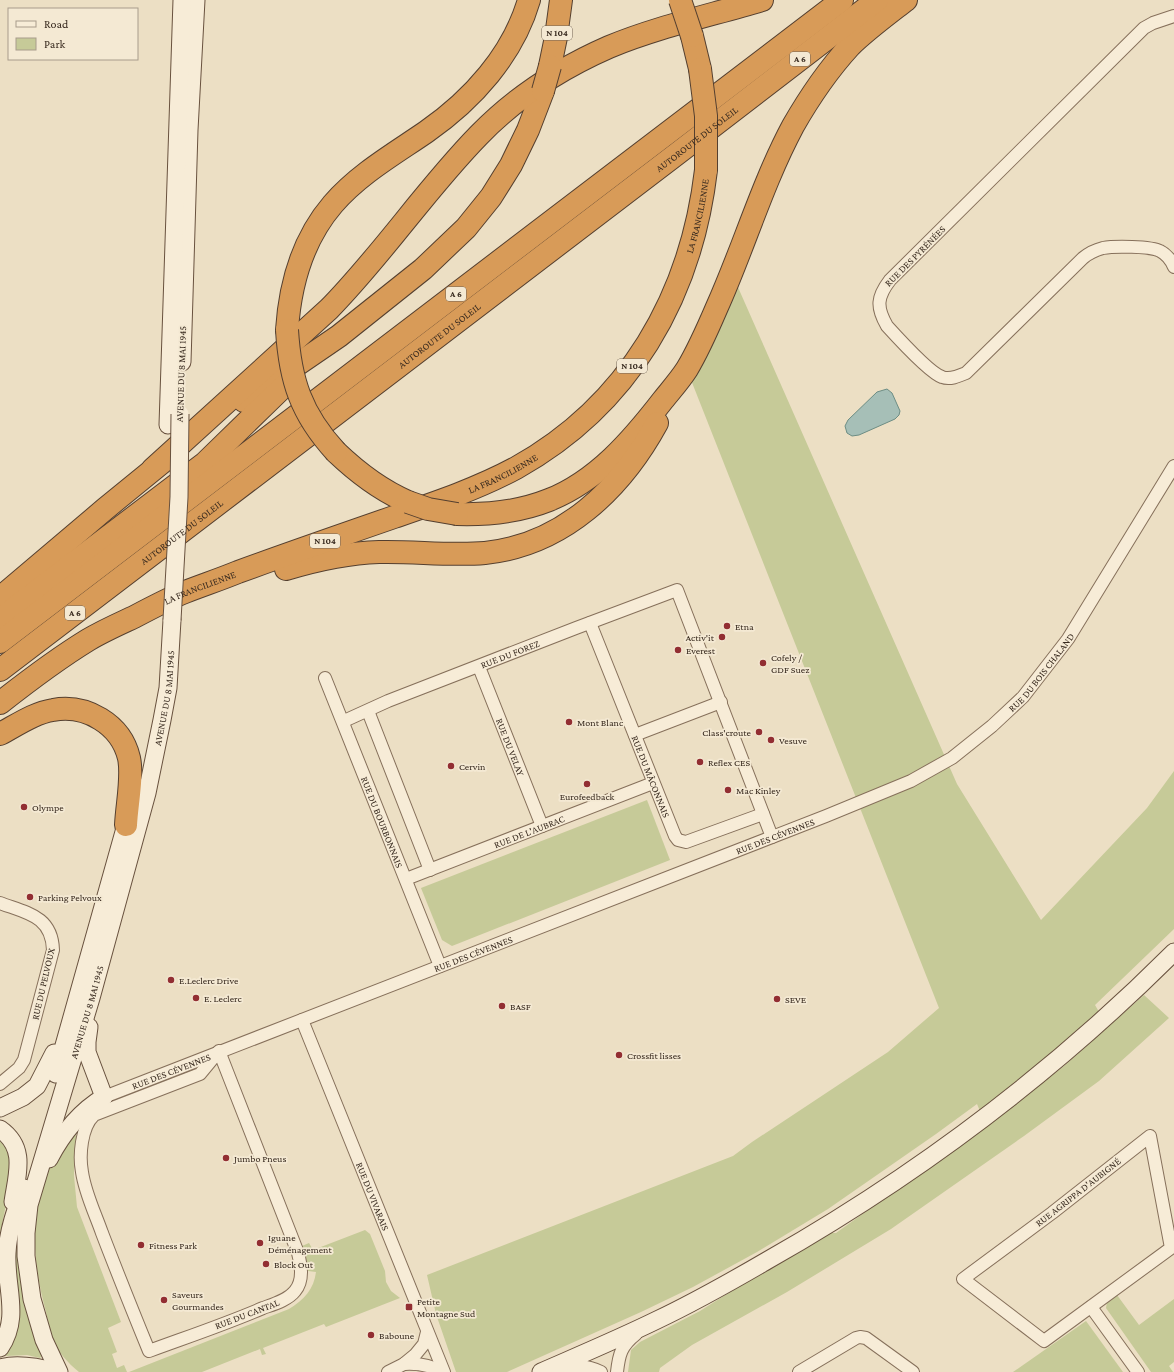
<svg xmlns="http://www.w3.org/2000/svg" width="1174" height="1372" viewBox="0 0 1174 1372" font-family="'Crimson Pro',serif">
	<style>
		.green { fill: #c6ca98 }
		.water { fill: #a6bfb7; stroke: #6d8d84 }
		.lines { fill: none; stroke-linecap: round; stroke-linejoin: round }
		.street-casing { stroke: #86705b; stroke-width: 14 }
		.secondary-casing { stroke: #68513e; stroke-width: 19 }
		.highway-casing { stroke: #543f2f; stroke-width: 24 }
		.street { stroke: #f7ecd7; stroke-width: 12 }
		.secondary { stroke: #f7ecd7; stroke-width: 17 }
		.highway { stroke: #d89b58; stroke-width: 22 }
		.secondary-bridge-casing { stroke: #68513e; stroke-width: 19; stroke-linecap: butt }
		.highway-bridge-casing { stroke: #543f2f; stroke-width: 24; stroke-linecap: butt }
		.secondary-bridge { stroke: #f7ecd7; stroke-width: 17 }
		.highway-bridge { stroke: #d89b58; stroke-width: 22 }
		.poi-dot { fill: #922e32; stroke: #f4e9d3; stroke-width: 1.5 }
		.labels { text-anchor: middle; dominant-baseline: central; stroke-width: 3.5; stroke-linejoin: round; paint-order: stroke }
		.shield { fill: #f4e9d3; stroke: #706354; stroke-width: 1 }
		.shield-label { font-size: 9px; font-weight: bold; fill: #37291e }
		.street-label { font-size: 10px; fill: #37291e; stroke: #f4e9d3 }
		.poi-label { font-size: 10px; fill: #37291e; stroke: #f4e9d3; text-anchor: start }
	</style>
	<rect width="100%" height="100%" fill="#ecdfc4"/>
	<!-- green -->
	<g class="green">
		<polygon points="737,285 957,784 1041,920 1147,808 1174,771 1174,929 1095,1005 1102,1017 982,1116 977,1104 936,1134 828,1209 757,1252 693,1287 641,1312 507,1372 456,1372 436,1314 427,1275 733,1156 752,1142 888,1052 939,1008 691,380"/>
		<polygon points="647,800 670,860 452,946 442,940 421,888"/>
		<polygon points="1144,995 1169,1018 1099,1081 1024,1136 891,1229 787,1292 692,1345 660,1368 659,1372 628,1372 631,1350 640,1342 700,1311 760,1273 829,1233 836,1233 978,1131 1064,1066"/>
		<path d="M71 1133 77 1136 74 1160V1176L77 1207 121 1322 108 1328 117 1352 112 1354 117 1368 124 1365 127 1372H79C68 1363 58 1352 52 1339 49 1331 48 1321 46 1312 34 1267 30 1229 43 1183 48 1165 61 1149 71 1133Z"/>
		<polygon points="0,1135 11,1148 12,1176 0,1234"/>
		<polygon points="17,1225 43,1354 40,1358 27,1355 6,1356 5,1355 9,1350 14,1338 13,1271"/>
		<path d="M365 1230 370 1234 385 1271 386 1282 391 1291 400 1298 326 1327 324 1324 263 1348 266 1354 262 1355 260 1349 202 1372H129L289 1309C304 1300 314 1289 316 1272L308 1271 306 1259 302 1246 309 1243 313 1250Z"/>
		<polygon points="1117,1295 1139,1325 1174,1299 1174,1362 1169,1366 1173,1372 1151,1372 1106,1308 1107,1302"/>
		<polygon points="1086,1321 1123,1372 1013,1372"/>
	</g>
	<!-- water -->
	<polygon class="water" points="887,389 892,393 900,411 899,415 895,419 859,435 852,436 847,433 845,426 848,420 877,392"/>
	<g class="lines">
		<!-- street casing -->
		<g class="street-casing">
			<g id="street">
				<path d="M1174 16 1153 23 1144 28 890 280C877 297 876 307 887 326 897 337 930 373 942 377 950 380 959 376 966 373L1083 258C1089 253 1095 250 1103 248 1113 246 1151 246 1160 251 1166 254 1171 260 1174 267"/>
				<path id="s1" d="M590 623 675 836 678 840 686 842 763 814"/>
				<path id="s2" d="M479 667 542 826"/>
				<path id="s3" d="M325 678 440 966"/>
				<polyline points="368,711 430,870"/>
				<path id="s4" d="M344 721 388 701 576 628 677 590 772 837"/>
				<polyline points="635,735 721,702"/>
				<path id="s5" d="M406 879 653 783"/>
				<path d="M0 903C27 913 52 916 53 950L24 1060 19 1068 0 1084"/>
				<path id="s6" d="M302 1020 444 1372"/>
				<path d="M219 1051 298 1253C301 1265 304 1280 295 1291 288 1300 274 1304 263 1308 226 1324 187 1337 149 1351 133 1312 117 1272 102 1233 95 1213 85 1193 82 1172 79 1156 81 1127 94 1115L200 1074Z"/>
				<path id="s7" d="M104 1097 826 816 911 781 952 758 992 726 1023 697 1068 639 1174 466"/>
				<polygon points="1150,1136 1171,1248 1044,1341 963,1279 1052,1213"/>
				<polyline points="1091,1307 1138,1372"/>
				<path d="M404 1364C419 1363 430 1365 443 1372"/>
				<polyline points="388,1372 404,1364 415,1355 424,1344 427,1332"/>
				<path d="M562 1372C579 1366 584 1364 601 1372"/>
				<path d="M617 1372C619 1354 621 1346 636 1334"/>
				<polyline points="799,1372 856,1338 860,1337 866,1338 913,1372"/>
			</g>
		</g>
		<!-- secondary casing -->
		<g class="secondary-casing">
			<g id="secondary">
				<polyline points="182,362 189,130 196,0"/>
				<polyline points="168,425 182,0"/>
				<polyline points="56,1074 129,814"/>
				<polyline points="0,1108 23,1097 37,1086 54,1053"/>
				<path d="M0 1129C27 1148 17 1174 13 1202"/>
				<path d="M49 1159C62 1134 79 1112 104 1097L87 1052V1042L89 1027"/>
				<path d="M0 1348C21 1317 5 1287 7 1253 8 1230 16 1209 24 1188"/>
				<path d="M0 1368C18 1363 38 1367 56 1372"/>
				<path id="s8" d="M59 1372 44 1340 32 1299 26 1256V1233L29 1205 91 998 147 793 162 720 168 688 172 620"/>
				<path d="M541 1372C580 1355 618 1339 657 1320 695 1302 732 1281 768 1260 916 1176 1054 1072 1174 952"/>
			</g>
		</g>
		<!-- highway casing -->
		<g class="highway-casing">
			<g id="highway">
				<polyline points="692,36 700,69"/>
				<polyline points="550,66 556,37 561,0"/>
				<path d="M287 330C290 284 302 240 333 204 359 174 394 154 426 132 472 100 513 55 529 0"/>
				<polyline points="244,401 339,336 423,269 466,228 491,197 511,165 528,130 543,91"/>
				<path d="M336 452C358 473 380 490 408 502"/>
				<path d="M153 469 329 309C383 254 426 189 479 135 516 97 561 68 609 47 657 27 712 15 762 0"/>
				<path d="M457 514C489 515 519 512 549 500 597 481 632 440 663 400 671 390 680 380 687 369 699 349 708 328 717 307 744 247 762 184 793 126 809 98 828 70 850 46 865 31 888 14 906 0"/>
				<path d="M286 569C316 560 347 553 379 552 414 551 449 556 485 553 563 545 621 489 657 423"/>
				<polyline points="0,598 105,509 165,460"/>
				<polyline points="0,619 205,463 283,387"/>
				<polyline points="0,642 842,0"/>
				<path id="s9" d="M0 670 678 153 877 0"/>
				<path id="s10" d="M0 703C28 681 57 659 88 640 103 631 119 624 134 617 151 608 168 599 185 592 203 585 221 579 238 572 290 553 342 535 394 517 435 503 477 489 516 468 629 405 691 297 706 170"/>
				<path d="M0 734C17 725 34 713 53 710 86 704 121 724 129 758 133 777 127 804 126 825"/>
			</g>
		</g>
		<!-- street -->
		<use href="#street" class="street"/>
		<!-- secondary -->
		<use href="#secondary" class="secondary"/>
		<!-- highway -->
		<use href="#highway" class="highway"/>
		<!-- secondary-bridge casing -->
		<g class="secondary-bridge-casing">
			<polyline id="secondary-bridge" points="172,620 179,497 180,414"/>
		</g>
		<!-- highway-bridge casing -->
		<g class="highway-bridge-casing">
			<g id="highway-bridge">
				<polyline points="680,0 692,36"/>
				<polyline points="700,69 706,116 706,170"/>
				<polyline points="543,91 550,66"/>
				<path d="M287 330C290 380 301 414 336 452"/>
				<polyline points="408,502 428,509 457,514"/>
			</g>
		</g>
		<!-- secondary-bridge -->
		<use href="#secondary-bridge" class="secondary-bridge"/>
		<!-- highway-bridge -->
		<use href="#highway-bridge" class="highway-bridge"/>
	</g>
	<!-- markers -->
	<g class="poi-dot">
		<circle cx="727" cy="626" r="4"/>
		<circle cx="722" cy="637" r="4"/>
		<circle cx="678" cy="650" r="4"/>
		<circle cx="763" cy="663" r="4"/>
		<circle cx="569" cy="722" r="4"/>
		<circle cx="759" cy="732" r="4"/>
		<circle cx="771" cy="740" r="4"/>
		<circle cx="700" cy="762" r="4"/>
		<circle cx="451" cy="766" r="4"/>
		<circle cx="587" cy="784" r="4"/>
		<circle cx="728" cy="790" r="4"/>
		<circle cx="24" cy="807" r="4"/>
		<circle cx="30" cy="897" r="4"/>
		<circle cx="171" cy="980" r="4"/>
		<circle cx="196" cy="998" r="4"/>
		<circle cx="777" cy="999" r="4"/>
		<circle cx="502" cy="1006" r="4"/>
		<circle cx="619" cy="1055" r="4"/>
		<circle cx="226" cy="1158" r="4"/>
		<circle cx="260" cy="1243" r="4"/>
		<circle cx="141" cy="1245" r="4"/>
		<circle cx="266" cy="1264" r="4"/>
		<circle cx="164" cy="1300" r="4"/>
		<rect x="405" y="1303" width="8" height="8" rx="2"/>
		<circle cx="371" cy="1335" r="4"/>
	</g>
	<g class="labels">
		<!-- shield labels -->
		<g class="shield">
			<rect x="542" y="26" width="30" height="14" rx="3"/>
			<rect x="790" y="52" width="20" height="14" rx="3"/>
			<rect x="446" y="287" width="20" height="14" rx="3"/>
			<rect x="617" y="359" width="30" height="14" rx="3"/>
			<rect x="310" y="534" width="30" height="14" rx="3"/>
			<rect x="65" y="606" width="20" height="14" rx="3"/>
		</g>
		<g class="shield-label">
			<text x="557" y="33">N 104</text>
			<text x="800" y="59">A 6</text>
			<text x="456" y="294">A 6</text>
			<text x="632" y="366">N 104</text>
			<text x="325" y="541">N 104</text>
			<text x="75" y="613">A 6</text>
		</g>
		<!-- street labels -->
		<g class="street-label">
			<text stroke="none"><textPath href="#s9" startOffset="876">AUTOROUTE DU SOLEIL</textPath></text>
			<text stroke="none"><textPath href="#s10" startOffset="891">LA FRANCILIENNE</textPath></text>
			<text transform="translate(915 256) rotate(-45)">RUE DES PYRÉNÉES</text>
			<text stroke="none"><textPath href="#s9" startOffset="552">AUTOROUTE DU SOLEIL</textPath></text>
			<text transform="translate(181 374) rotate(-88)">AVENUE DU 8 MAI 1945</text>
			<text stroke="none"><textPath href="#s10" startOffset="556">LA FRANCILIENNE</textPath></text>
			<text stroke="none"><textPath href="#s9" startOffset="228">AUTOROUTE DU SOLEIL</textPath></text>
			<text stroke="none"><textPath href="#s10" startOffset="232">LA FRANCILIENNE</textPath></text>
			<text stroke="none"><textPath href="#s4" startOffset="179">RUE DU FOREZ</textPath></text>
			<text stroke="none"><textPath href="#s7" startOffset="1038">RUE DU BOIS CHALAND</textPath></text>
			<text stroke="none"><textPath href="#s8" startOffset="698">AVENUE DU 8 MAI 1945</textPath></text>
			<text stroke="none"><textPath href="#s2" startOffset="86">RUE DU VELAY</textPath></text>
			<text stroke="none"><textPath href="#s1" startOffset="165">RUE DU MÂCONNAIS</textPath></text>
			<text stroke="none"><textPath href="#s3" startOffset="155">RUE DU BOURBONNAIS</textPath></text>
			<text stroke="none"><textPath href="#s5" startOffset="132">RUE DE L'AUBRAC</textPath></text>
			<text stroke="none"><textPath href="#s7" startOffset="720">RUE DES CÉVENNES</textPath></text>
			<text stroke="none"><textPath href="#s7" startOffset="396">RUE DES CÉVENNES</textPath></text>
			<text transform="translate(43 984) rotate(-77)">RUE DU PELVOUX</text>
			<text stroke="none"><textPath href="#s8" startOffset="374">AVENUE DU 8 MAI 1945</textPath></text>
			<text stroke="none"><textPath href="#s7" startOffset="72">RUE DES CÉVENNES</textPath></text>
			<text transform="translate(1078 1192) rotate(-38)">RUE AGRIPPA D'AUBIGNÉ</text>
			<text stroke="none"><textPath href="#s6" startOffset="190">RUE DU VIVARAIS</textPath></text>
			<text transform="translate(247 1314) rotate(-21)">RUE DU CANTAL</text>
		</g>
		<!-- poi labels -->
		<g class="poi-label">
			<text x="735" y="626">Etna</text>
			<text x="714" y="637" text-anchor="end">Activ'it</text>
			<text x="686" y="650">Everest</text>
			<text x="771" y="657">Cofely /<tspan x="771" dy="12">GDF Suez</tspan></text>
			<text x="577" y="722">Mont Blanc</text>
			<text x="751" y="732" text-anchor="end">Class'croute</text>
			<text x="779" y="740">Vesuve</text>
			<text x="708" y="762">Reflex CES</text>
			<text x="459" y="766">Cervin</text>
			<text x="736" y="790">Mac Kinley</text>
			<text x="587" y="796" text-anchor="middle">Eurofeedback</text>
			<text x="32" y="807">Olympe</text>
			<text x="38" y="897">Parking Pelvoux</text>
			<text x="179" y="980">E.Leclerc Drive</text>
			<text x="204" y="998">E. Leclerc</text>
			<text x="785" y="999">SEVE</text>
			<text x="510" y="1006">BASF</text>
			<text x="627" y="1055">Crossfit lisses</text>
			<text x="234" y="1158">Jumbo Pneus</text>
			<text x="268" y="1237">Iguane<tspan x="268" dy="12">Déménagement</tspan></text>
			<text x="149" y="1245">Fitness Park</text>
			<text x="274" y="1264">Block Out</text>
			<text x="172" y="1294">Saveurs<tspan x="172" dy="12">Gourmandes</tspan></text>
			<text x="417" y="1301">Petite<tspan x="417" dy="12">Montagne Sud</tspan></text>
			<text x="379" y="1335">Baboune</text>
		</g>
	</g>
	<!-- legend -->
	<rect x="8" y="8" width="130" height="52" fill="#f4e9d3" stroke="#a89c8b"/>
	<rect x="16" y="21" width="20" height="6" fill="#f7ecd7" stroke="#a89c8b"/>
	<text x="44" y="28" font-size="12" fill="#37291e">Road</text>
	<rect x="16" y="38" width="20" height="12" fill="#c6ca98" stroke="#a89c8b"/>
	<text x="44" y="48" font-size="12" fill="#37291e">Park</text>
</svg>
